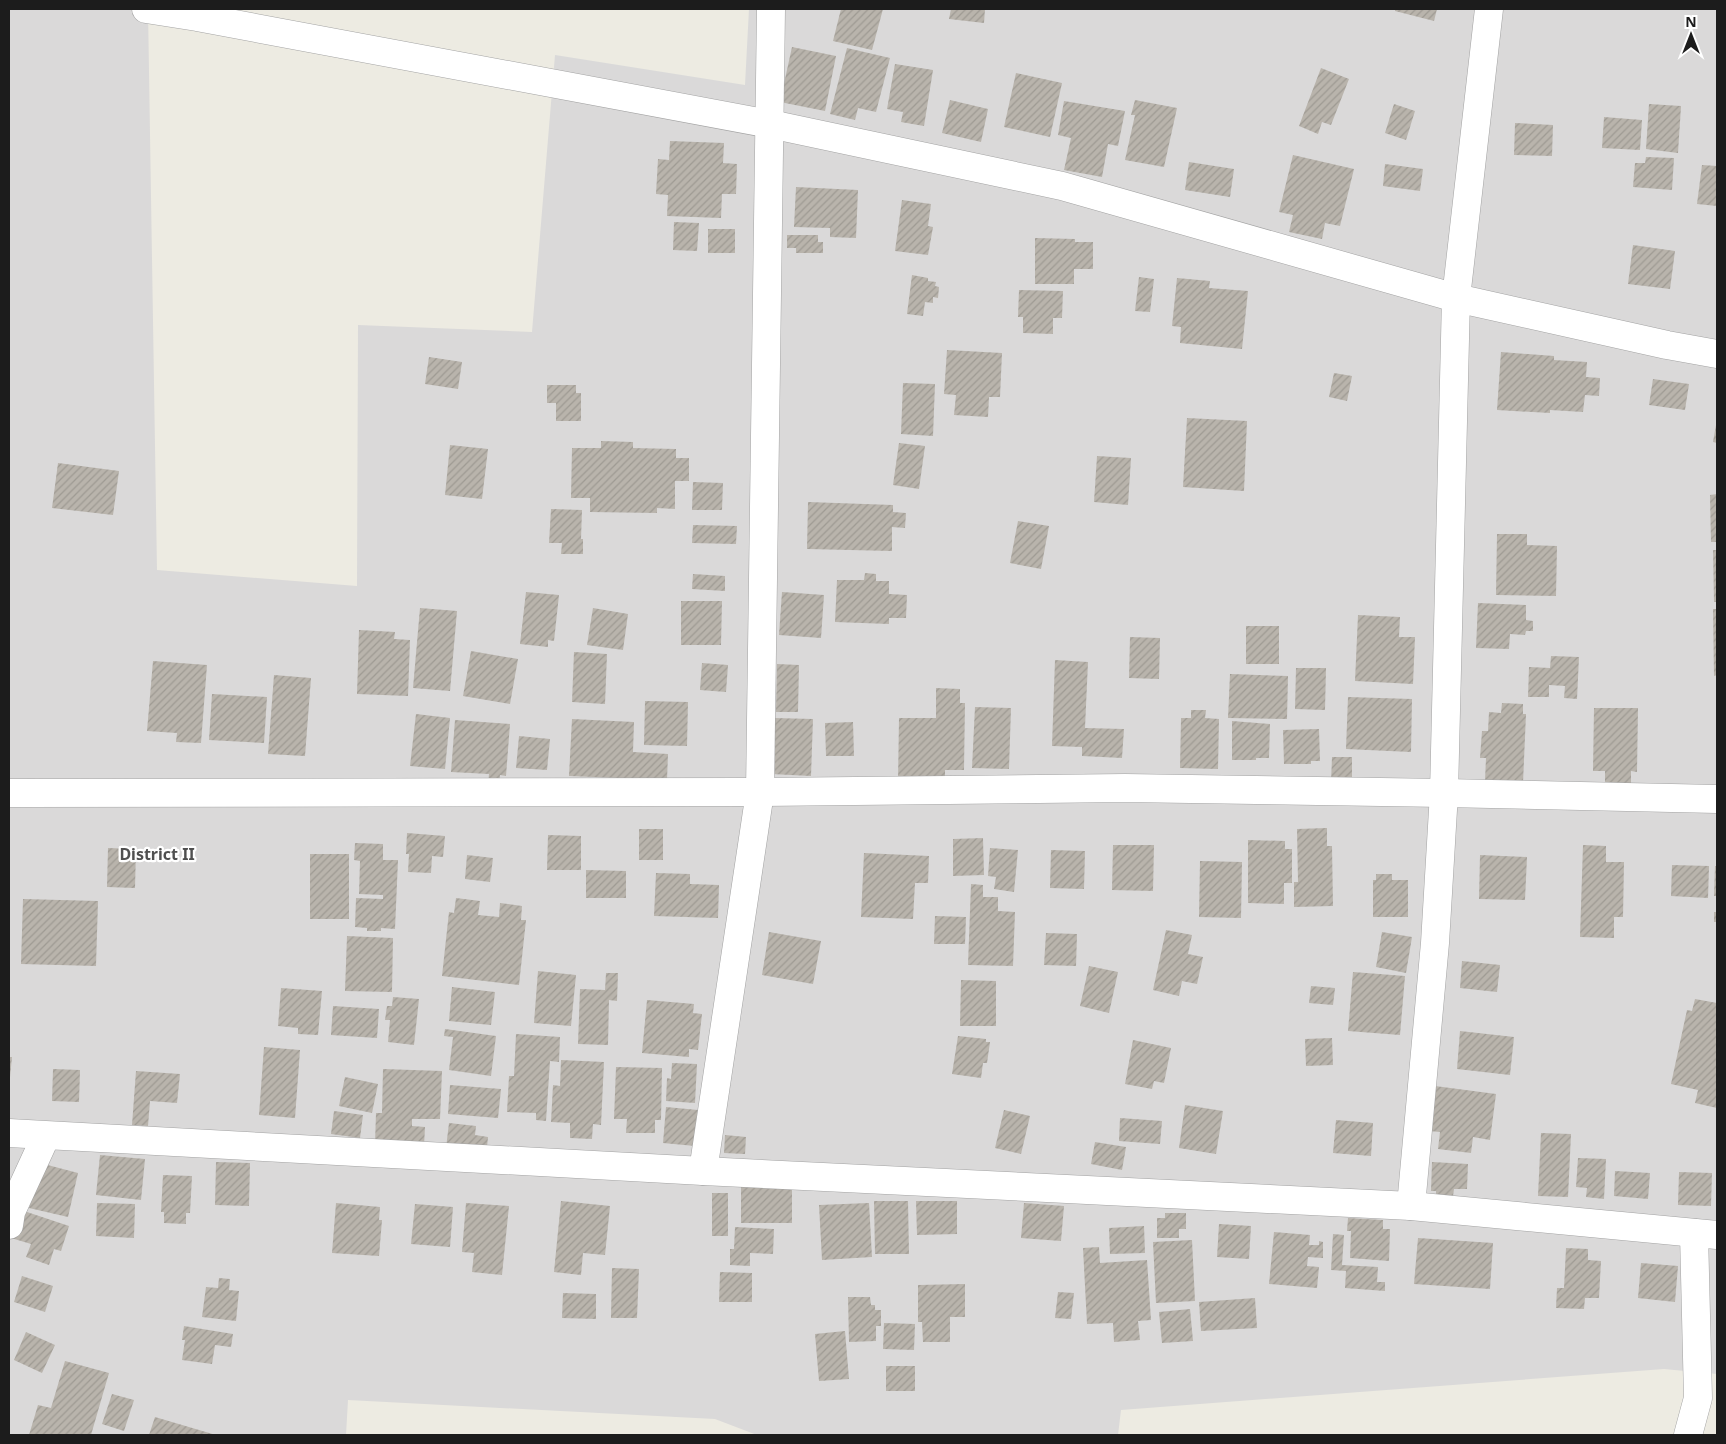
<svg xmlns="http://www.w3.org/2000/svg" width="1726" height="1444" viewBox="0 0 1726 1444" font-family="'Noto Sans',sans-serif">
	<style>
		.residential { fill: #dad9d9 }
		.building { fill: url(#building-hatch) }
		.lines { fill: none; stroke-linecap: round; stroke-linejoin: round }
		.minor-casing { stroke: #a3a3a3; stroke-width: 29 }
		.minor { stroke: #fff; stroke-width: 28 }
		.labels { text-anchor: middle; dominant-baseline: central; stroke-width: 4.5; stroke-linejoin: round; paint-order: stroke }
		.quarter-label { font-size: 16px; font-weight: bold; fill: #4f4f4f; stroke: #fff }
	</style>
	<defs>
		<pattern id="building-hatch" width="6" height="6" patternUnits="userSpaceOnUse" patternTransform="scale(1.25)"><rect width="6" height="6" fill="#b9b4ac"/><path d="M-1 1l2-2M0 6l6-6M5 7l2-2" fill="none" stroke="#9e9a93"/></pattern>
	</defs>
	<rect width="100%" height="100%" fill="#edebe2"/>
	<!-- residential -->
	<polygon class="residential" points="9,9 148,9 157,570 357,586 358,325 532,332 555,55 745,85 749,9 1717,9 1717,1374 1664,1369 1121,1410 1118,1435 757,1435 715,1419 348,1400 346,1435 9,1435"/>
	<!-- building -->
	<g class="building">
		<polygon points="841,9 883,9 872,50 833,41"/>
		<polygon points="951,9 985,9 984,23 949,19"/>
		<polygon points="1395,9 1437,9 1434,21 1395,11"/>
		<polygon points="792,47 836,56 825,111 780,102"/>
		<polygon points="847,48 890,58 876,112 858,108 855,120 830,114"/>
		<polygon points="895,64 933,70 924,126 901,122 903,112 887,109"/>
		<polygon points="1321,68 1349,79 1331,125 1322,122 1318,134 1299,126"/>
		<polygon points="1016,73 1062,83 1050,137 1004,127"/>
		<polygon points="950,100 988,109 981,142 942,133"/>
		<polygon points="1135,100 1177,108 1164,167 1125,160 1135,115 1131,115"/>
		<polygon points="1064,101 1125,111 1118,146 1108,144 1102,177 1064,170 1071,138 1058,135"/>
		<polygon points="1394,104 1415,111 1406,140 1385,133"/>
		<polygon points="1649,104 1681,106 1678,153 1646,149"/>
		<polygon points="1604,117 1642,120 1640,150 1602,148"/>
		<polygon points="1515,123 1553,125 1552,156 1514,155"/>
		<polygon points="670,141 724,143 723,163 737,164 736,194 722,194 721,218 667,216 668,195 656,194 658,159 669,160"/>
		<polygon points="1293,155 1354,169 1340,226 1325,223 1322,239 1289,232 1293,215 1279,212"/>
		<polygon points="1646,157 1674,158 1672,190 1633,187 1635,163 1645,163"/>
		<polygon points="1189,162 1234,169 1230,197 1185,190"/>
		<polygon points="1385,164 1423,169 1420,191 1383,186"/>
		<polygon points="1702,165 1717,166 1717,206 1697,204"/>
		<polygon points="796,187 858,190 856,238 830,237 830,228 794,227"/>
		<polygon points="902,200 931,204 928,226 933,227 928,255 895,251"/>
		<polygon points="674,222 699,223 697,251 673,250"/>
		<rect x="708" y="229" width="27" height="24"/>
		<polygon points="787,235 818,235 818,242 823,242 823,253 796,253 796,248 787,248"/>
		<polygon points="1035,238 1075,239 1075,242 1093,242 1093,269 1074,269 1074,284 1035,284"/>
		<polygon points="1633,245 1675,251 1670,289 1628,284"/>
		<polygon points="912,275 928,278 928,281 936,282 935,286 939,287 938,298 933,297 933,303 925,302 923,316 907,314"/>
		<polygon points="1139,277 1154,279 1150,312 1135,311"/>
		<polygon points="1177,278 1210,281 1209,288 1248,291 1242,349 1180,343 1181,327 1172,326"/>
		<polygon points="1019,290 1063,291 1062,318 1053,318 1053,334 1023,333 1023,317 1018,317"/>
		<polygon points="947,350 1002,353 1000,397 989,397 988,417 954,415 956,395 944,394"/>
		<polygon points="1501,352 1554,356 1554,360 1587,362 1586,377 1600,378 1599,396 1585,395 1583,412 1550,410 1550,413 1497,410"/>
		<polygon points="429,357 462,362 458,389 425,384"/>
		<polygon points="1334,373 1352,376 1347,401 1329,397"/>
		<polygon points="1653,379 1689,384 1685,410 1649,405"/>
		<polygon points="903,383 935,384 933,436 901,434"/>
		<polygon points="547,385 576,385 576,393 581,393 581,421 556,421 556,403 547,403"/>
		<polygon points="1187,418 1247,421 1244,491 1183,487"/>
		<polygon points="1716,425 1717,425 1717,443 1713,442"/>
		<polygon points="601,441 633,442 633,448 676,449 676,458 689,458 689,481 675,481 675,509 657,508 657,513 590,512 590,498 571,498 572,448 601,448"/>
		<polygon points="899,443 925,446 919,489 893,485"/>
		<polygon points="450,445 488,449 482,499 445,495"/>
		<polygon points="1097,456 1131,458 1128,505 1094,502"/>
		<polygon points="58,463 119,471 113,515 52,508"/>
		<polygon points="693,482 723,483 722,510 692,510"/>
		<polygon points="1717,494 1717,542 1711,542 1710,495"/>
		<polygon points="808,502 893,505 893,512 906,513 905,528 892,527 892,551 807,549"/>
		<polygon points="551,509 582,510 581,539 583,539 583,554 561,554 562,543 549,543"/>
		<polygon points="1018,521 1049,526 1041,569 1010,563"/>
		<polygon points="693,525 737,526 736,544 692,543"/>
		<polygon points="1497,534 1527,534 1527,545 1557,546 1556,596 1496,595"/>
		<polygon points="1713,550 1717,550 1717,602 1714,602"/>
		<polygon points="865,573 876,574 876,581 889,581 889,594 907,595 906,618 889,618 889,624 835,622 837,580 864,580"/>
		<polygon points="693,574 725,576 725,591 692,589"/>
		<polygon points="526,592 559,595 554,641 548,640 548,647 520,644"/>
		<polygon points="782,592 824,595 821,638 779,635"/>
		<polygon points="681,601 722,601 721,645 681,645"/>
		<polygon points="1478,603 1526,605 1526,620 1533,621 1533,631 1526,631 1525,635 1510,634 1509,649 1476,648"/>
		<polygon points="420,608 457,611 450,691 413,688"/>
		<polygon points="593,608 628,614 623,650 587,645"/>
		<polygon points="1713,609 1717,609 1717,675 1714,676"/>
		<polygon points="1358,615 1400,617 1399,637 1415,637 1413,684 1355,681"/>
		<rect x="1246" y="626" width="33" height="38"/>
		<polygon points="359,630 395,632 394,639 410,640 408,696 357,694"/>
		<polygon points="1130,637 1160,638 1159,679 1129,678"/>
		<polygon points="471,651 518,659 510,704 463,696"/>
		<polygon points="574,652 607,654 605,704 572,702"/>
		<polygon points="1551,656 1579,657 1577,699 1564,698 1565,686 1549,685 1549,697 1528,697 1529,667 1550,668"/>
		<polygon points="1055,660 1088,662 1085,728 1124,729 1122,758 1082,756 1082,747 1052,746"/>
		<polygon points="153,661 207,665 201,743 176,742 177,733 147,731"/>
		<polygon points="702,663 728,665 726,692 700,690"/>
		<polygon points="777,664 799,665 798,712 776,712"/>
		<polygon points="1296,668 1326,668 1325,710 1295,709"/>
		<polygon points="1230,674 1288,676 1287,719 1228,718"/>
		<polygon points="274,675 311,678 305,756 268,754"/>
		<polygon points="936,688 960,689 960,703 965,703 964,770 945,770 945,778 898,782 899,718 936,718"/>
		<polygon points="212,694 267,697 264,743 209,740"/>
		<polygon points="1348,697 1412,699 1411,752 1346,749"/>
		<polygon points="645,701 688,702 687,746 644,745"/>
		<polygon points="1502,703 1523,704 1523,714 1526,714 1523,783 1485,781 1486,758 1480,758 1482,731 1488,731 1489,712 1501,713"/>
		<polygon points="975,707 1011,708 1009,769 972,768"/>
		<polygon points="1594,708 1638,708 1637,772 1631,771 1631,789 1605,789 1605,771 1593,771"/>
		<polygon points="1191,710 1206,710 1205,718 1219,719 1218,769 1180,768 1181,718 1191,718"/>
		<polygon points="416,714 450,718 445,769 410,766"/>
		<polygon points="774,718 813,719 811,776 771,774"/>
		<polygon points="572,719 634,722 633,752 668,754 667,780 569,776"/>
		<polygon points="455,720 510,724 506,776 500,775 499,785 488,785 489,774 451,772"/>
		<polygon points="1232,721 1270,724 1269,758 1256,758 1256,760 1232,760"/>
		<polygon points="853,722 854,756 826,756 825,723"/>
		<polygon points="1319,729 1320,761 1311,761 1311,764 1284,764 1283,730"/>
		<polygon points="519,736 550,739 547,770 516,768"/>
		<polygon points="1332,757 1352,757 1352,784 1331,783"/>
		<polygon points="1327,828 1327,846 1332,846 1333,906 1294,907 1294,882 1298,882 1297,829"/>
		<rect x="639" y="829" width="24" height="31"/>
		<polygon points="407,833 445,836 443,857 432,856 431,873 408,872 409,854 406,854"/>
		<polygon points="548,835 581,836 581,870 547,870"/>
		<polygon points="983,838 984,875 953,876 953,839"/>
		<polygon points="1248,840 1285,841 1285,849 1292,849 1292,883 1284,883 1284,904 1248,903"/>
		<polygon points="355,843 383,844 383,860 398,860 395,929 381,928 381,931 367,931 367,928 355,927 356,898 383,899 383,895 359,894 360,861 354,860"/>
		<polygon points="1113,845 1154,845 1153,891 1112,890"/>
		<polygon points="1583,845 1606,846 1606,862 1624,862 1623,917 1614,917 1614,938 1580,937"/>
		<polygon points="108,848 136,849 135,888 107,887"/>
		<polygon points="990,848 1018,850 1014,892 994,889 996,877 988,876"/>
		<polygon points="1051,850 1085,851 1084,889 1050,888"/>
		<polygon points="864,853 929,856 928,883 915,883 913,919 861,917"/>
		<rect x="310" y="854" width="39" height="65"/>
		<polygon points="467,855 493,858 490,882 465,879"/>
		<polygon points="1480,855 1527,857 1525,900 1479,899"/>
		<polygon points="1200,861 1242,862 1241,918 1199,917"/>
		<polygon points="1672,865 1709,866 1708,898 1671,896"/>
		<polygon points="1715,866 1717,866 1717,896 1714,896"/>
		<polygon points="586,870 626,871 626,898 586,898"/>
		<polygon points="656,873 690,874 690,884 719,885 718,918 654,916"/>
		<polygon points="1376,874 1392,874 1392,880 1408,880 1408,917 1373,917 1373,880 1376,880"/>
		<polygon points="971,884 983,885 983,897 998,897 998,911 1015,912 1013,966 968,965"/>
		<polygon points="456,898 480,901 478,915 499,917 500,903 522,906 521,920 526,920 519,985 442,976 449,912 454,913"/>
		<polygon points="23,899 98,901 96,966 21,964"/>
		<rect x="1714" y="912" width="3" height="10"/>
		<polygon points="935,916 966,917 965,944 934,944"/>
		<polygon points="1166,930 1192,935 1188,954 1203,957 1197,984 1182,981 1179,996 1153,990"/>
		<polygon points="769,932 821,941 813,984 762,975"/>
		<polygon points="1382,932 1412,937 1406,973 1376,967"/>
		<polygon points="1046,933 1077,934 1076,966 1044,965"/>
		<polygon points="347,936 393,938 392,992 345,991"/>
		<polygon points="1462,961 1500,965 1497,992 1460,988"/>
		<polygon points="1089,966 1118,972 1109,1013 1080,1006"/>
		<polygon points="538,971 576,975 571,1026 534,1023"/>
		<polygon points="1353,972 1405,976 1400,1035 1348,1031"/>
		<polygon points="606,973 618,973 617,1001 609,1000 608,1045 578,1044 580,989 605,990"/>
		<polygon points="961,980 996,981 996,1026 960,1026"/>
		<polygon points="1311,986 1335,988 1333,1005 1309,1003"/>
		<polygon points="452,987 495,992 491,1025 449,1021"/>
		<polygon points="281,988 322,991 318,1035 298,1034 298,1028 278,1026"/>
		<polygon points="393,997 419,999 414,1045 388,1042 390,1020 385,1020 387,1006 392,1006"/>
		<polygon points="1695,999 1717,1003 1717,1108 1695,1103 1698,1090 1671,1084 1687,1010 1692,1011"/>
		<polygon points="647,1000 694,1004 693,1013 702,1014 698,1050 689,1049 689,1057 642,1053"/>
		<polygon points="333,1006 379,1009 377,1038 331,1035"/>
		<polygon points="445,1029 496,1036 491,1076 449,1070 453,1037 444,1036"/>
		<polygon points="1460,1031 1514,1037 1510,1075 1457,1069"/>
		<polygon points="516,1034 560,1037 559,1062 550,1061 546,1121 536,1120 536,1113 507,1112 509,1076 514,1076"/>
		<polygon points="958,1036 986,1039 986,1042 990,1042 987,1063 983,1063 981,1078 952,1074"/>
		<polygon points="1332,1038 1333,1065 1306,1066 1305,1039"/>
		<polygon points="1133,1040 1171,1048 1164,1083 1154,1081 1152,1089 1125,1084"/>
		<polygon points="264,1047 300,1050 295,1118 259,1115"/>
		<polygon points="9,1057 12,1057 10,1077 9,1077"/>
		<polygon points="561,1060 604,1062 601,1125 593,1124 592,1139 570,1138 570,1123 551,1122 553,1085 560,1086"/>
		<polygon points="672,1063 697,1064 695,1103 666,1101 667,1078 671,1079"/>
		<polygon points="616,1067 662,1068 661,1120 655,1120 655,1133 626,1133 627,1119 614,1119"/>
		<polygon points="53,1069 80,1070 79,1102 52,1101"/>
		<polygon points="383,1069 442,1071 440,1119 412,1119 412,1126 425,1127 424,1146 375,1144 376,1113 382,1113"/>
		<polygon points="136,1071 180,1074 177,1103 150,1101 148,1126 132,1125"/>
		<polygon points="345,1077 378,1084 372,1113 339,1106"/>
		<polygon points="450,1085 501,1089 498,1118 448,1114"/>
		<polygon points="1435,1086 1496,1094 1490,1140 1473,1137 1471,1153 1438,1149 1440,1132 1429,1131"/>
		<polygon points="1185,1105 1223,1111 1216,1154 1179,1148"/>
		<polygon points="666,1107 698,1110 695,1146 663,1143"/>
		<polygon points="1004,1110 1030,1116 1021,1154 995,1148"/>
		<polygon points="334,1111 363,1115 360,1138 331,1134"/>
		<polygon points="1120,1118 1162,1121 1160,1144 1119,1141"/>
		<polygon points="1336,1120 1373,1123 1371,1156 1333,1153"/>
		<polygon points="449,1123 476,1126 475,1135 488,1137 487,1147 446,1148"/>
		<polygon points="1541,1133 1571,1134 1568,1197 1538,1196"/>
		<polygon points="725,1135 746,1137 745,1154 724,1153"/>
		<polygon points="1095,1142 1126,1147 1122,1170 1091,1164"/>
		<polygon points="100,1155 145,1159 141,1200 96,1195"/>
		<polygon points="1578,1158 1606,1159 1604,1199 1586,1197 1587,1188 1576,1187"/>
		<polygon points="216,1162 250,1163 249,1206 215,1205"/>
		<polygon points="1432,1162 1468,1164 1467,1189 1454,1189 1453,1196 1436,1195 1436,1191 1431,1191"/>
		<polygon points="40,1163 78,1173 68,1217 29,1208"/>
		<polygon points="1615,1171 1650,1173 1648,1199 1614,1196"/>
		<polygon points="1679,1172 1712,1173 1711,1206 1678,1205"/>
		<polygon points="163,1175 192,1176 190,1213 186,1213 186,1224 164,1223 164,1212 161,1212"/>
		<rect x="741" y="1184" width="51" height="39"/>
		<rect x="712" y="1193" width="16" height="43"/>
		<polygon points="561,1201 610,1206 605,1255 583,1253 581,1275 554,1272"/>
		<polygon points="874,1201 908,1201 909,1254 875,1254"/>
		<polygon points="916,1201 957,1201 957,1234 917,1235"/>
		<polygon points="97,1203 135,1204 134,1238 96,1236"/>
		<polygon points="336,1203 380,1207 379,1220 382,1220 379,1256 332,1253"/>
		<polygon points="466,1203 509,1206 502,1275 472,1272 474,1253 462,1252"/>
		<polygon points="869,1203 872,1257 822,1260 819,1205"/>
		<polygon points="1024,1203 1064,1206 1061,1241 1021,1238"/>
		<polygon points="415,1204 453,1207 450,1247 411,1244"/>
		<polygon points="21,1210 69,1226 61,1251 54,1249 49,1265 26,1257 31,1244 11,1238"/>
		<polygon points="1165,1213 1186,1213 1186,1229 1179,1229 1179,1238 1157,1238 1157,1218 1165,1218"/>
		<polygon points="1348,1218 1383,1220 1383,1229 1390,1229 1389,1261 1350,1258 1351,1231 1347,1231"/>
		<polygon points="1219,1224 1251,1226 1249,1259 1217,1257"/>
		<polygon points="1144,1226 1145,1253 1110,1254 1109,1228"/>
		<polygon points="735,1227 774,1229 773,1254 750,1253 750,1266 730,1265 730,1249 734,1249"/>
		<polygon points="1274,1232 1310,1235 1309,1245 1319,1245 1319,1241 1323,1242 1323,1258 1308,1257 1307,1266 1319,1267 1317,1288 1269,1284"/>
		<polygon points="1333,1234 1344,1235 1342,1265 1378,1267 1377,1282 1385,1282 1385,1291 1345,1288 1346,1271 1331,1270"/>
		<polygon points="1418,1238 1493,1243 1490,1289 1414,1284"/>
		<polygon points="1192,1240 1195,1301 1156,1303 1153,1242"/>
		<polygon points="1099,1247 1100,1263 1147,1260 1151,1320 1138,1321 1140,1340 1114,1342 1113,1323 1087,1324 1083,1248"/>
		<polygon points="1566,1248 1588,1249 1588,1260 1601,1261 1599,1298 1585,1298 1584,1309 1556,1308 1557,1288 1564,1288"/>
		<polygon points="1641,1263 1678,1266 1675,1302 1638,1298"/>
		<polygon points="612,1268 639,1269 637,1318 611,1318"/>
		<polygon points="720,1272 752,1273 752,1302 719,1302"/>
		<polygon points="22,1276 53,1286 45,1312 14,1302"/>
		<polygon points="219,1278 230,1279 229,1290 239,1291 236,1321 202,1317 206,1287 218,1288"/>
		<polygon points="965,1284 965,1317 950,1317 950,1342 923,1342 922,1322 918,1322 918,1285"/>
		<polygon points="1058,1292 1074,1293 1071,1319 1055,1318"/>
		<polygon points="563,1293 596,1294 596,1319 562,1318"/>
		<polygon points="848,1297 870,1297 871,1305 875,1305 875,1310 881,1310 881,1326 876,1326 876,1341 849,1342"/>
		<polygon points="1255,1298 1257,1328 1201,1331 1199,1302"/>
		<polygon points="1190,1309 1193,1341 1162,1343 1159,1312"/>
		<polygon points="884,1323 915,1324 914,1350 883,1349"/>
		<polygon points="184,1326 233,1334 231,1347 215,1345 212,1364 182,1360 185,1340 182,1340"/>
		<polygon points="845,1331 849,1379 819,1381 815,1334"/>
		<polygon points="26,1332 55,1345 42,1373 14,1360"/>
		<polygon points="65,1361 109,1373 91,1435 29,1435 38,1405 51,1408"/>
		<rect x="886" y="1366" width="29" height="25"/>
		<polygon points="112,1394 134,1400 124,1431 102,1424"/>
		<polygon points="155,1417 216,1435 149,1435"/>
	</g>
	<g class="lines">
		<!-- minor casing -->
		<g class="minor-casing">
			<g id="minor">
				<polyline points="146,9 197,17 770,124 1062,186 1456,298 1667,345 1717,354"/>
				<polyline points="9,793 760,792 1125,788 1444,793 1717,799"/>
				<polyline points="9,1133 703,1171 1411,1206 1717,1235"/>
				<polyline points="703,1171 760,792 771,9"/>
				<polyline points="1411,1206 1435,943 1444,793 1456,298 1489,9"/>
				<polyline points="9,1225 11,1212 46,1136"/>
				<polyline points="1688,1435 1698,1398 1694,1233"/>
			</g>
		</g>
		<!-- minor -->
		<use href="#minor" class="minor"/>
	</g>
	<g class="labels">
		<!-- quarter labels -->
		<g class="quarter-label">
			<text x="157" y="854">District II</text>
		</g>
	</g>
	<!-- border -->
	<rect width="1726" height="1444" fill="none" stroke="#1c1c1c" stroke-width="20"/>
	<!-- north arrow -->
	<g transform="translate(1691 35)" stroke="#ffffff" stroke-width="4" paint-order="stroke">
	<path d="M0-4L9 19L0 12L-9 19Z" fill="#1c1c1c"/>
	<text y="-8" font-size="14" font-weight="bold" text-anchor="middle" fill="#1c1c1c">N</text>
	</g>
</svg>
